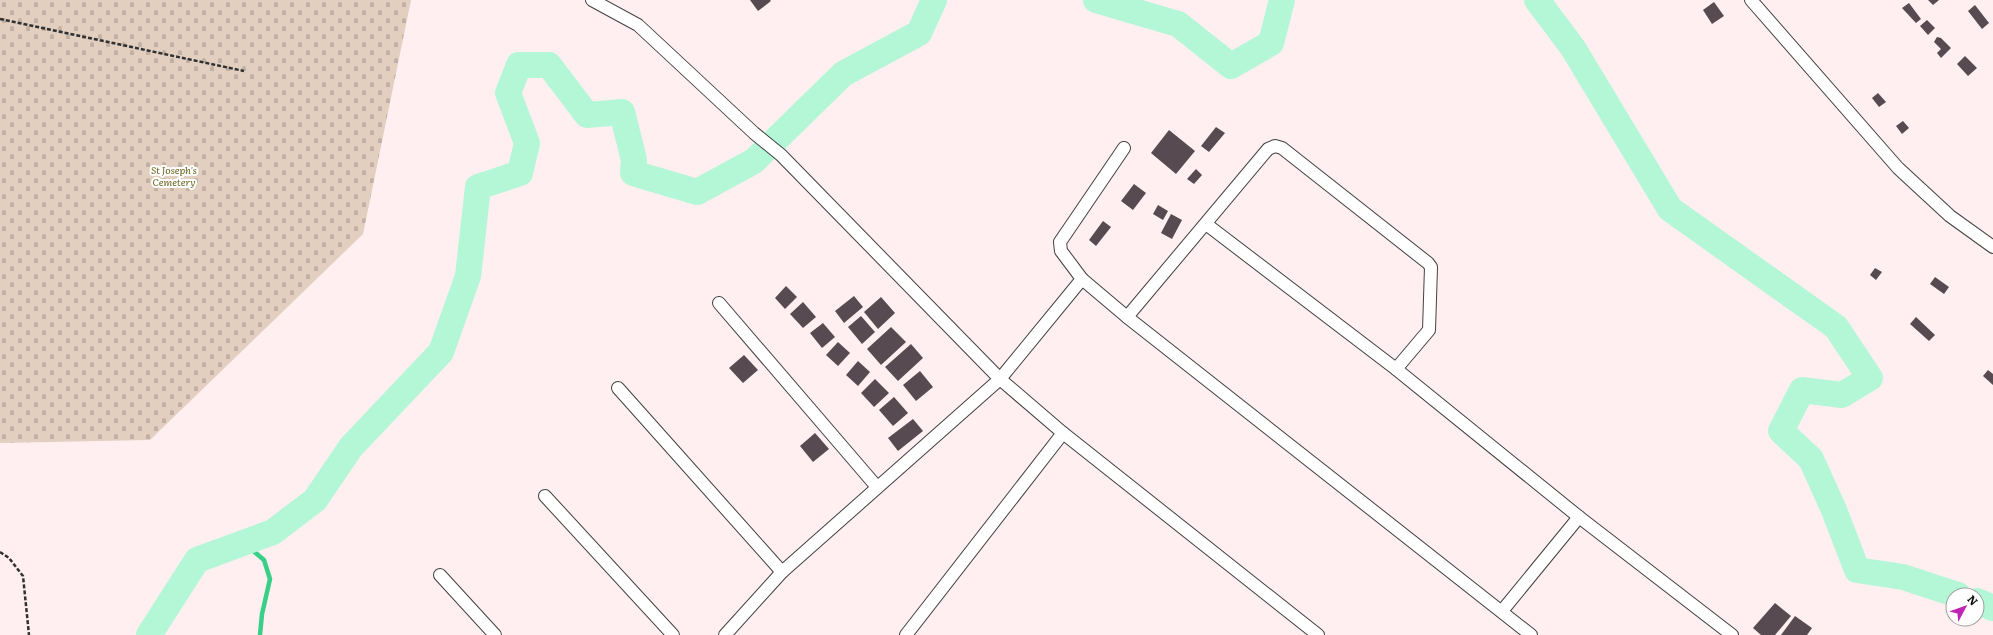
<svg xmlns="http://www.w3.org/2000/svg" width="1993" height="635" viewBox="0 0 1993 635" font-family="Literata,serif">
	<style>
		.cemetery { fill: url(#cemetery-stones) }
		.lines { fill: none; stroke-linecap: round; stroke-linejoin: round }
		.stream { stroke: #38d089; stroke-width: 4.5 }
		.river { stroke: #b3f7d6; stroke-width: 26 }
		.building { fill: #574a50 }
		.street-casing { stroke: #414141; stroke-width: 14 }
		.path { stroke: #303030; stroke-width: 2.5; stroke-dasharray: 4 2; stroke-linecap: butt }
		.street { stroke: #fff; stroke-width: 12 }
		.labels { text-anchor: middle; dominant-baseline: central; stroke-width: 4; stroke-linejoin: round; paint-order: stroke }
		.park-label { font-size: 10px; font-style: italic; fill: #67621d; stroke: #fff }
	</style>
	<defs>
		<pattern id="cemetery-stones" width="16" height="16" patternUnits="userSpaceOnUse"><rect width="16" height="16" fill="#e2cfc0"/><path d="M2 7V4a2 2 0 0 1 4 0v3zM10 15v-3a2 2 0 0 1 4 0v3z" fill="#c1b1a4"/></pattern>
	</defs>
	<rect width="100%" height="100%" fill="#ffeff0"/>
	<!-- cemetery -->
	<polygon class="cemetery" points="0,0 411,0 363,234 150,440 0,443"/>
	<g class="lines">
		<!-- stream -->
		<polyline class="stream" points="244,543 264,560 270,579 262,614 260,635"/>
		<!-- river -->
		<g class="river">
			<polyline points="1096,0 1178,24 1231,66 1271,43 1282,0"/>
			<polyline points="1537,0 1573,48 1670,209 1836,327 1870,378 1842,395 1802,390 1781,431 1811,459 1834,510 1857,570 1903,577 1958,595"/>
			<polyline points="1977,601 1993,608"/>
			<polyline points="149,635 197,560 273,532 315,500 351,447 441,352 468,276 478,187 520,173 527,143 508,93 519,65 549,65 587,115 622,112 634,160 633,173 697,192 754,161 843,74 919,33 934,0"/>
		</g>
	</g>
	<!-- building -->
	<g class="building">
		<polygon points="750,0 770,0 771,1 758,11"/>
		<polygon points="1928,0 1939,0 1933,5"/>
		<polygon points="1714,2 1724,16 1712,24 1703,10"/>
		<polygon points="1909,3 1921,19 1916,23 1902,8"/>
		<polygon points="1975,5 1989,23 1982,29 1968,11"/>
		<polygon points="1927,20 1935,28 1928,35 1920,26"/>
		<polygon points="1937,37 1941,38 1951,48 1941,58 1937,53 1941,49 1934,42"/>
		<polygon points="1965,56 1977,68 1968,76 1957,64"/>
		<polygon points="1878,93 1886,102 1879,107 1872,98"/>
		<polygon points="1903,121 1909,128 1902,134 1896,126"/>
		<polygon points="1216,127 1225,133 1209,152 1201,146"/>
		<polygon points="1169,130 1195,151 1176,174 1151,153"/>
		<polygon points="1196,169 1202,175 1194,184 1187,179"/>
		<polygon points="1134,184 1146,193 1133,210 1121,201"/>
		<polygon points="1158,205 1168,211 1163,220 1153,214"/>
		<polygon points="1171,214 1182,220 1172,239 1161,233"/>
		<polygon points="1103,221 1111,227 1096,246 1089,240"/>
		<polygon points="1875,268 1882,272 1876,280 1870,275"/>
		<polygon points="1935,277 1949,287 1944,294 1930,284"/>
		<polygon points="786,286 797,297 785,309 775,298"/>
		<polygon points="854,296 863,307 844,323 835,311"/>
		<polygon points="881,297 895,313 878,329 864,312"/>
		<polygon points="803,302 816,317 803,328 790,314"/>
		<polygon points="861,316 875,332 862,344 848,327"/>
		<polygon points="1916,317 1935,335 1929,341 1910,324"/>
		<polygon points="823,323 835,337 822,348 810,333"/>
		<polygon points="891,327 906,342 881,365 867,349"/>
		<polygon points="838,342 850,353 838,366 826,355"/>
		<polygon points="911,344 923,358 898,381 885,367"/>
		<polygon points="744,355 758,370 743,383 729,368"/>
		<polygon points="858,361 870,372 858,386 846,375"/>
		<polygon points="1988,370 1993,374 1993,385 1983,376"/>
		<polygon points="920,371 933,387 916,401 903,385"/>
		<polygon points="875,379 889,393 874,407 861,393"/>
		<polygon points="894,397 908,413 893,426 879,410"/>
		<polygon points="913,419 923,431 898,451 888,438"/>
		<polygon points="815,433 829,449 813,462 800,446"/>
		<polygon points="1775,603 1791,616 1775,635 1761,635 1753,628"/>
		<polygon points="1795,616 1812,628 1807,635 1781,635"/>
	</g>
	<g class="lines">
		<!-- street casing -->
		<g class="street-casing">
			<g id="street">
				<polyline points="592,0 638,25 754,133 781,155 1000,379 1063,433 1318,635"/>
				<polyline points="1751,0 1898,168 1950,216 1993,247"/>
				<polyline points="1206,224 1396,369"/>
				<polyline points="1082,279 1127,317 1531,635"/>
				<polyline points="719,303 877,487"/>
				<polyline points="1127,317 1268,149 1275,146 1282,148 1428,263 1431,267 1429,330 1396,369 1579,517 1732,635"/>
				<polyline points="618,388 782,572"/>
				<polyline points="545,496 673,635"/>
				<polyline points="440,575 495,635"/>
				<polyline points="1502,611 1579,517"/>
				<polyline points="725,635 782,572 1000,379 1082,279 1061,251 1060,242 1124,148"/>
				<polyline points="906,635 1063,433"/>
			</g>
		</g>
		<!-- path -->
		<g class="path">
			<polyline points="0,19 244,71"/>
			<polyline points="0,552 9,558 23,576 29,635"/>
		</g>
		<!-- street -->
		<use href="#street" class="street"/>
	</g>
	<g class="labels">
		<!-- park labels -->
		<g class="park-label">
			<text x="174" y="169">St Joseph's<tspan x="174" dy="12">Cemetery</tspan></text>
		</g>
	</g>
	<!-- north arrow -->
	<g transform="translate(1965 607) rotate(49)"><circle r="19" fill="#ffffff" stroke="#9f9f9f"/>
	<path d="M0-3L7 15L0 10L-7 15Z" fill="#c123b4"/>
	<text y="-6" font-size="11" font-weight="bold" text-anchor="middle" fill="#0e0e0e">N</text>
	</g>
</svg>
